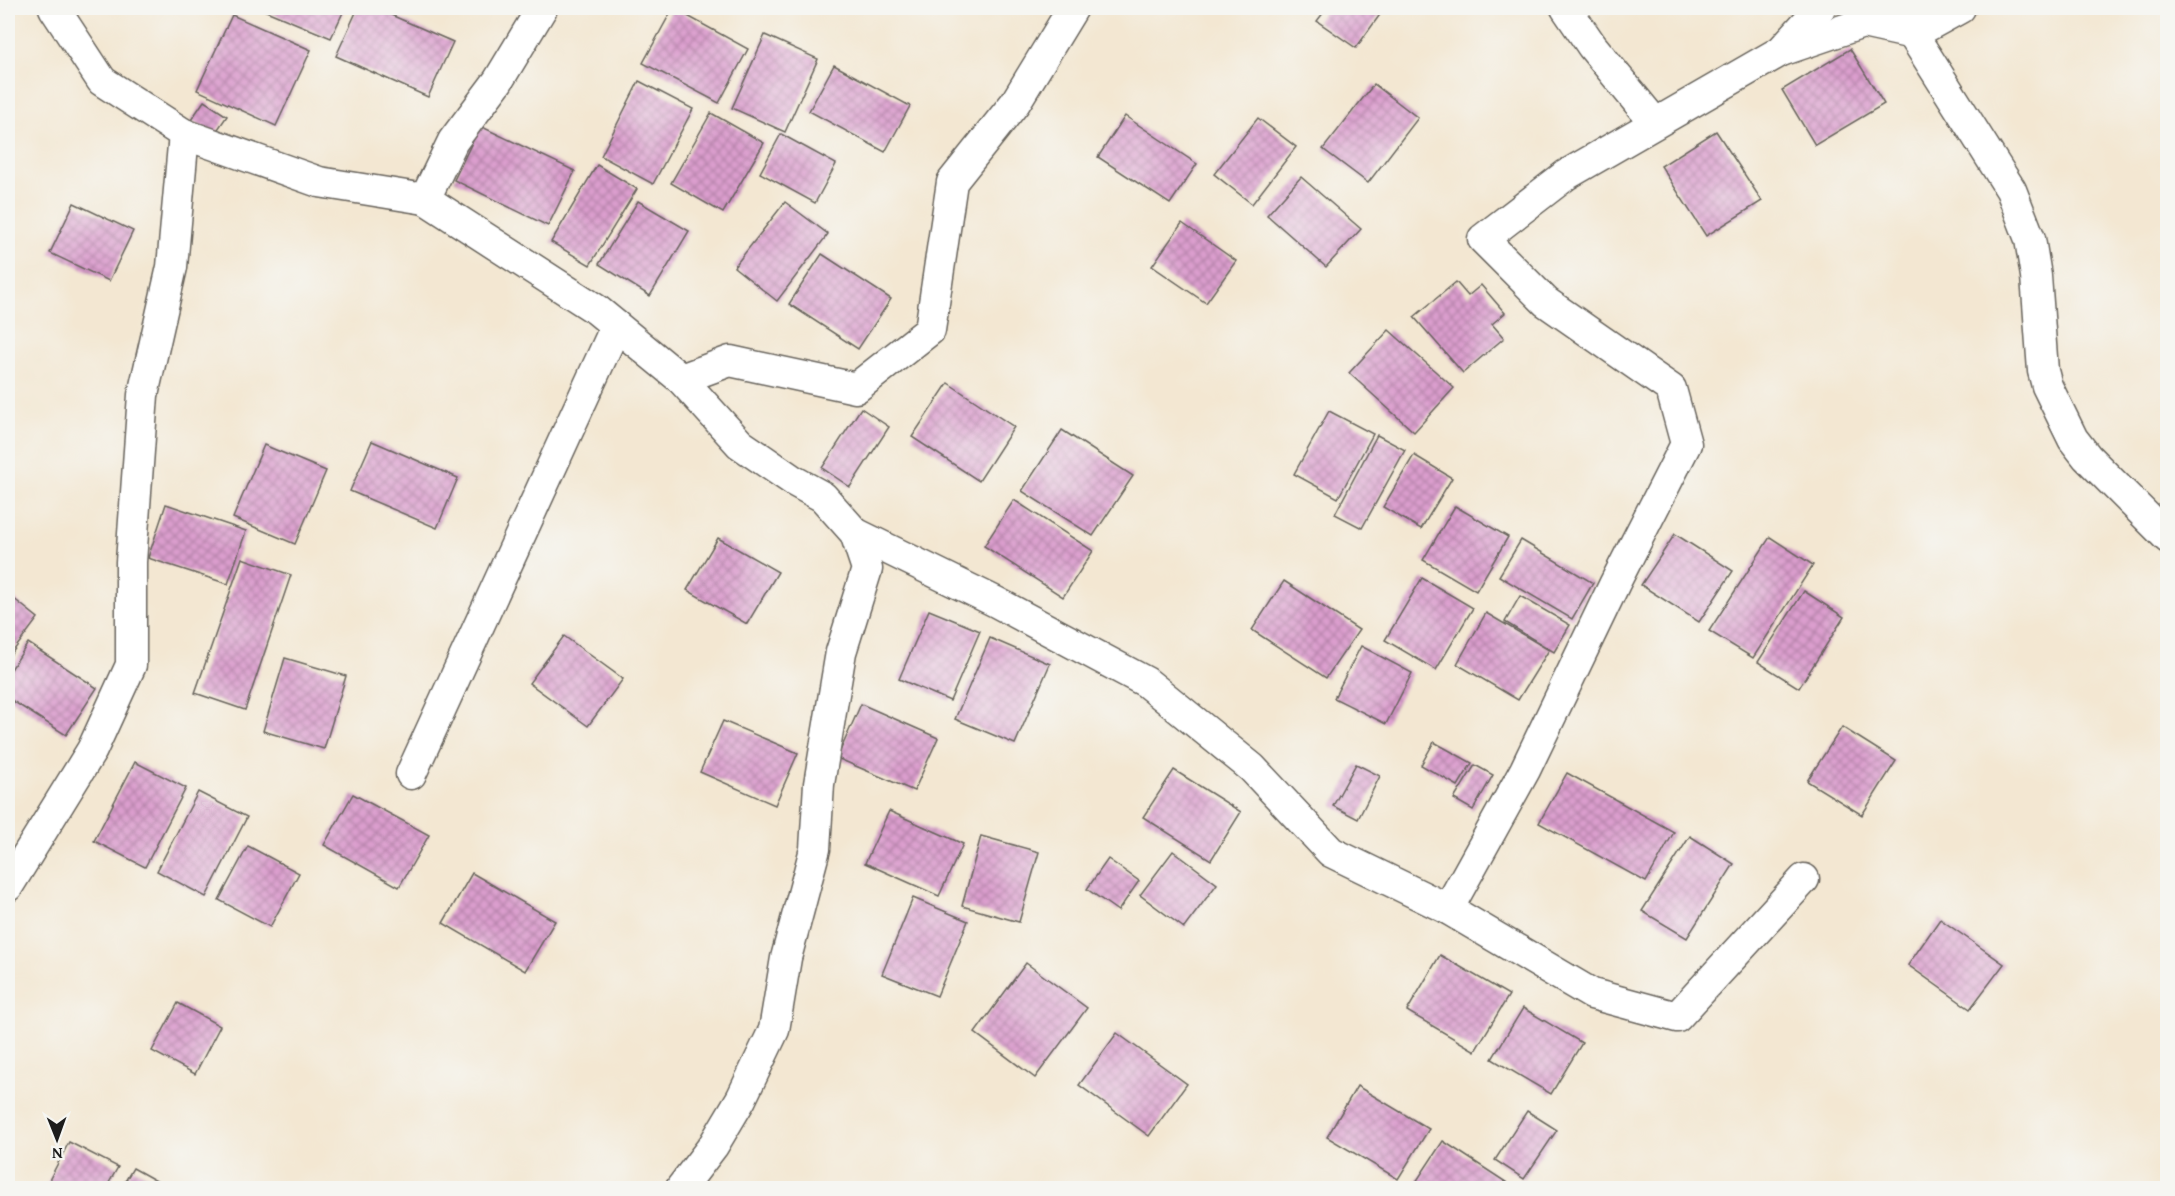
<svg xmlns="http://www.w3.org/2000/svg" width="2175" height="1196" viewBox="0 0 2175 1196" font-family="'Gentium Book Plus',serif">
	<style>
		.building { fill: url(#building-cross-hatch) }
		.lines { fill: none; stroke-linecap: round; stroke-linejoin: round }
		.minor-casing { stroke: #67635c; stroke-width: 33 }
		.minor { stroke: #fff; stroke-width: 30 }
	</style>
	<defs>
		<pattern id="building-cross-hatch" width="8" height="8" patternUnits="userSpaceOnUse" patternTransform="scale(1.5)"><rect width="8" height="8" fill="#db9ece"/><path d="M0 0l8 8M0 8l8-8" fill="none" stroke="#b180a6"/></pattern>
	</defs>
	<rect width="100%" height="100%" fill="#f6f6f2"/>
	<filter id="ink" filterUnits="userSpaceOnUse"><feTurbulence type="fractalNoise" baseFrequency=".0167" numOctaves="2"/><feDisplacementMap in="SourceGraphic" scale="12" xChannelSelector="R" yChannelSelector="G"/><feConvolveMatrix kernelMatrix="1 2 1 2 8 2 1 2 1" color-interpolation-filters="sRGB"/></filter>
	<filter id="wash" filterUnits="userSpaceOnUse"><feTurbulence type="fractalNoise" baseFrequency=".008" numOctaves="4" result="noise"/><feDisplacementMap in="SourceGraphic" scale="24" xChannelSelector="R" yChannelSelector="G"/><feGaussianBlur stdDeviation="1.35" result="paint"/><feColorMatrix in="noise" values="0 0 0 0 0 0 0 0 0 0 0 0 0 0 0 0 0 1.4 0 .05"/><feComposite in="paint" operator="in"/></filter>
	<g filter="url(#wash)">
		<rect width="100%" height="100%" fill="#f3e7d2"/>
		<g id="blocks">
			<!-- building -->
			<g class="building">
				<polygon points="259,8 345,8 331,38"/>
				<polygon points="358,8 375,8 453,42 428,97 336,56"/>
				<polygon points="673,8 748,49 719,103 643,63"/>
				<polygon points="1327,8 1382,8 1384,9 1356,48 1317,21"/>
				<polygon points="232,15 311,50 276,126 197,90"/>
				<polygon points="765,35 818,59 785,132 732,108"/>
				<polygon points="1850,49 1884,104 1815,145 1782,90"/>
				<polygon points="834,65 910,106 885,152 809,111"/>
				<polygon points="639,81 693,109 653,184 601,156"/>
				<polygon points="1374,84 1418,118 1368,183 1323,149"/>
				<polygon points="204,101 227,116 214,135 191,120"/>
				<polygon points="711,113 764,143 723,213 671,183"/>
				<polygon points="1125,116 1197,164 1170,204 1098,157"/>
				<polygon points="1258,118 1296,147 1252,204 1214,174"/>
				<polygon points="480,126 575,171 548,226 454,180"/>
				<polygon points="1716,131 1762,201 1706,236 1661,166"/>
				<polygon points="781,134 836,164 815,203 760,173"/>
				<polygon points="597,165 637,189 590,265 551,242"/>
				<polygon points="1301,177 1361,229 1326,267 1267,215"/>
				<polygon points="638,201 689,231 650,296 599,264"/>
				<polygon points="785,202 828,234 777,301 734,267"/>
				<polygon points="74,203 133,231 109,281 50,253"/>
				<polygon points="1182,223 1236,261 1206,303 1152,266"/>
				<polygon points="822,254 891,299 858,349 789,304"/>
				<polygon points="1456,282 1468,296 1481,285 1505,313 1492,324 1504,338 1463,373 1414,317"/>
				<polygon points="1389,330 1454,388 1414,432 1349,373"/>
				<polygon points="948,383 1014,427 979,481 912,437"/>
				<polygon points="861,408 889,427 850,487 822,468"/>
				<polygon points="1329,411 1373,434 1338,498 1294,474"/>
				<polygon points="1062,430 1133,476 1093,536 1022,491"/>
				<polygon points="1377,435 1405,450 1362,528 1335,514"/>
				<polygon points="372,441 458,478 437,528 350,491"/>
				<polygon points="264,445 326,471 295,544 233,518"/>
				<polygon points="1414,455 1452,478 1421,529 1383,507"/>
				<polygon points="1014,500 1093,551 1063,597 984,546"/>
				<polygon points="166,504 246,531 228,584 148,558"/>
				<polygon points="1455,506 1508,537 1476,591 1423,560"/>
				<polygon points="1675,534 1733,571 1699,622 1641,585"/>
				<polygon points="1770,537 1813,565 1753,658 1709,631"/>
				<polygon points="718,538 778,572 747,624 687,590"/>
				<polygon points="1521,540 1593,583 1572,619 1499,576"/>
				<polygon points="242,558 291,575 245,710 195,693"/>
				<polygon points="1422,578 1473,608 1436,670 1385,640"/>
				<polygon points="1284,581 1359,630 1326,678 1252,630"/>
				<polygon points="1804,591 1844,617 1799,688 1758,662"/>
				<polygon points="8,594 38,618 8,658"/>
				<polygon points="1520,596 1570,625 1554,652 1505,622"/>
				<polygon points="929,610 980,631 950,701 899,679"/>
				<polygon points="1486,613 1549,650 1518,700 1457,664"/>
				<polygon points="564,636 623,679 588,726 529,683"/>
				<polygon points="990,638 1050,664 1015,744 955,719"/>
				<polygon points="28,643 97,688 66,735 8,698 8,674"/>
				<polygon points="1361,646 1412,673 1386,724 1334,698"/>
				<polygon points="285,658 346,676 324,749 263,731"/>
				<polygon points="861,704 938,738 914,791 837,758"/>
				<polygon points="723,721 798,753 775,805 700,772"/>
				<polygon points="1842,727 1896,761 1862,815 1807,781"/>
				<polygon points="1434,742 1472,763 1458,786 1421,765"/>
				<polygon points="135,762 186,788 145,867 94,841"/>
				<polygon points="1356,764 1380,776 1358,819 1333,806"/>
				<polygon points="1475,765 1493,775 1473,810 1454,799"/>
				<polygon points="1174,770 1241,812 1211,860 1143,817"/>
				<polygon points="1567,773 1674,832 1646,882 1539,823"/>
				<polygon points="198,792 247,817 206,897 157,871"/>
				<polygon points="353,794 429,835 399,887 324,845"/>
				<polygon points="889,811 963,844 939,896 865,863"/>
				<polygon points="981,836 1039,852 1019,922 962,906"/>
				<polygon points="1690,836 1734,864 1687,938 1642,911"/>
				<polygon points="248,846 299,873 270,927 219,900"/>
				<polygon points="1173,851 1217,884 1184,928 1140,895"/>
				<polygon points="1108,859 1139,881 1118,911 1087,889"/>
				<polygon points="472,873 555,921 525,971 443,923"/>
				<polygon points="913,898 968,921 937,996 882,974"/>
				<polygon points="1940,919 2004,964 1970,1009 1908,965"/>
				<polygon points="1440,955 1509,995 1475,1051 1407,1011"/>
				<polygon points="1026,963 1087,1008 1035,1078 975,1033"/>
				<polygon points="178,1003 220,1026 195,1074 152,1051"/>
				<polygon points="1523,1008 1582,1043 1551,1094 1492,1059"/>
				<polygon points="1117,1033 1187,1084 1149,1136 1079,1085"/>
				<polygon points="1357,1086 1429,1129 1398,1179 1327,1137"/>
				<polygon points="1527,1111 1557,1130 1524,1179 1495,1160"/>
				<polygon points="1443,1141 1515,1188 1412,1188"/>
				<polygon points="69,1142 118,1167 106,1188 45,1188"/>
				<polygon points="133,1168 169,1188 121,1188"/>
			</g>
		</g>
	</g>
	<g filter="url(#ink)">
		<use href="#blocks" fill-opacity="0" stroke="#67635c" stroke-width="1.5"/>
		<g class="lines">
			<!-- minor casing -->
			<g class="minor-casing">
				<g id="minor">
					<polyline points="54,8 102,81 184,134 319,182 425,199"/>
					<polyline points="542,8 498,81 453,141 425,199 597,310 681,379 740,444 794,481 823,497 855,533 867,569 841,652 819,784 815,849 786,958 774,1030 741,1099 713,1146 681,1188"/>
					<polyline points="1566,8 1592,46 1655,123"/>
					<polyline points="1896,8 2011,190 2030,239 2036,276 2043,371 2047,386 2073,439 2087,457 2168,538"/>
					<polyline points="1784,50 1863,23 1913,34 1960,8"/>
					<polyline points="681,379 730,361 856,388 930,330 952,182 1015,103 1073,8"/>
					<polyline points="855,533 996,602 1146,682 1252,768 1331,852 1448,909 1592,994 1677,1017 1804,879"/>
					<polyline points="411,774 616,326"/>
					<polyline points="8,886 92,750 131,665 131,562 143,395 172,267 184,134"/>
					<polyline points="1448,909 1525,770 1615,583 1686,444 1671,389 1546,302 1483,239 1566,175 1781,51 1820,8"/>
				</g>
			</g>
			<!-- minor -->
			<use href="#minor" class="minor"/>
		</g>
	</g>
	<!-- margin -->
	<rect width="2175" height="1196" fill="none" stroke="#f6f6f2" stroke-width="30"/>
	<!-- north arrow -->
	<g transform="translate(57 1139) rotate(179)" stroke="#f6f6f2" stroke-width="4.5" paint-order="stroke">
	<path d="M0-4.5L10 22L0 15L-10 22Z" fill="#1c1c1c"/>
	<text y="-9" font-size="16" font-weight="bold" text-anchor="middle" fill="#1c1c1c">N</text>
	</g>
</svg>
